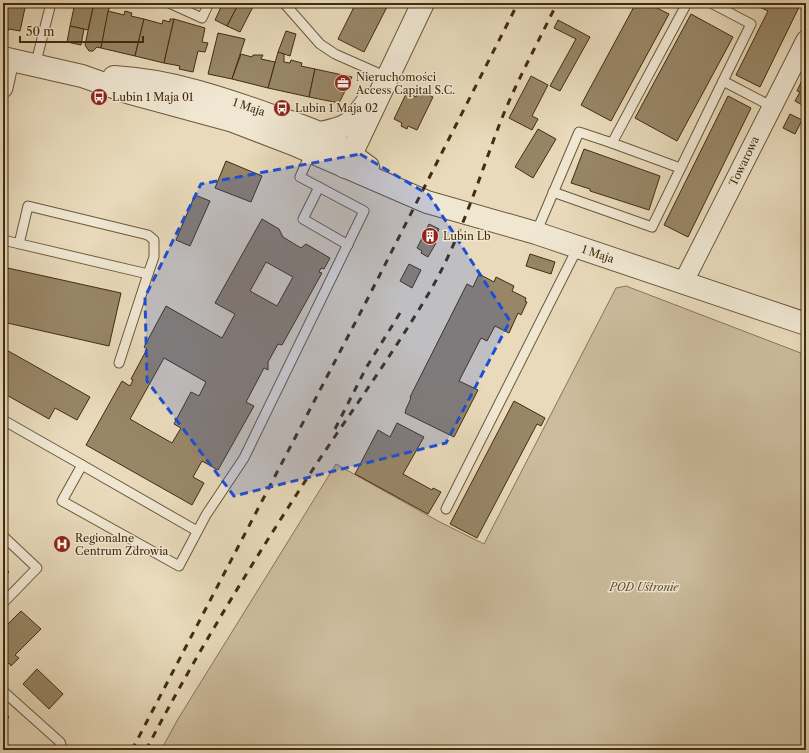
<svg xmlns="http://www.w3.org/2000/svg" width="809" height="753" viewBox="0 0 809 753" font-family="'Libre Caslon Text',serif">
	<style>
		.green { fill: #ccbc9d; stroke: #877455 }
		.building { fill: #988667; stroke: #422c0d; fill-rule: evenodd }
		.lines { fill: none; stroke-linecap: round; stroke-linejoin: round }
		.service-casing { stroke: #6c5838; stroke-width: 11 }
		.minor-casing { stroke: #6c5838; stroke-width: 21 }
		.tertiary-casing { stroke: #6c5838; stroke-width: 24 }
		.service { stroke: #f0e7d3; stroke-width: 9 }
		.minor { stroke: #f0e7d3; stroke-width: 19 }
		.tertiary { stroke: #f0e7d3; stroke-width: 22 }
		.rail { stroke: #422c0d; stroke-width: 3; stroke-dasharray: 7 7; stroke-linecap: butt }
		.marked { fill: #1d4ed8; fill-opacity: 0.2; stroke: #1d4ed8; stroke-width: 3; stroke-dasharray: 8 5; stroke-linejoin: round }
		.labels { text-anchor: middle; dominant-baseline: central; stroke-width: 3; stroke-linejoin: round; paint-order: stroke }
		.poi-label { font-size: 11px; fill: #422c0d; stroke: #f0e7d3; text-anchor: start }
		.street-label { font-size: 11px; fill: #422c0d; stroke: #f0e7d3 }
		.park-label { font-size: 11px; font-style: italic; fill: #5e492a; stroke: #f0e7d3 }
	</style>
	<rect width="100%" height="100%" fill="#e8dabb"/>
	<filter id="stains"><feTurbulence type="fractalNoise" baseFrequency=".005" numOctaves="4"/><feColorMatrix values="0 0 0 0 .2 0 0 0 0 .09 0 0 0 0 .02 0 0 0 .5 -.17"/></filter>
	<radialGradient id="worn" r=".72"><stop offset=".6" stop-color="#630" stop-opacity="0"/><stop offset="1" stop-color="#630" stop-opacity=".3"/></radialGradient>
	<!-- green -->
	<polygon class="green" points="626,286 806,355 805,750 161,750 178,719 336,464 438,521 484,544 616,288"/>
	<!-- building -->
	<g class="building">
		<polygon points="3,3 26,3 20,31 9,29 8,31 3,30"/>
		<polygon points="75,3 94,3 88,30 70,26"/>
		<polygon points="94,3 115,3 114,7 109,8 101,48 97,47 93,51 89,51 85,45"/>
		<polygon points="223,3 239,3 227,26 215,20"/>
		<polygon points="239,3 255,3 240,32 227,26"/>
		<polygon points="356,3 389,3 364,52 338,39"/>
		<polygon points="636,3 647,3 669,14 611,121 581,105"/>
		<polygon points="751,3 801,3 760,87 736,75 768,11"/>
		<polygon points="108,11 124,15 125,11 132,13 131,16 144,19 135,56 101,48"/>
		<polygon points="691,14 733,37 677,141 635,118"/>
		<polygon points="144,19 162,24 163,20 170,22 170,19 174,19 164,63 135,56"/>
		<polygon points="174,19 205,28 202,42 208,43 205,52 198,51 193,72 179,69 180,66 164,63"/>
		<polygon points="558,20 590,37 560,91 550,86 576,39 554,28"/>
		<polygon points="70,26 84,29 81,45 67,42"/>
		<polygon points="286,31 296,34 290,56 278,52"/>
		<polygon points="218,33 245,39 232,79 208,74"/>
		<polygon points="278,52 284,54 284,62 290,63 291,60 302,63 301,66 315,69 309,97 268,88"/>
		<polygon points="241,54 252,57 253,55 263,55 261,59 275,62 268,88 232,79"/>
		<polygon points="315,69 352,77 339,103 309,97"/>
		<polygon points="531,76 548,85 532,116 538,119 532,130 509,118"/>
		<polygon points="803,78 806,79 806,107 795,101 800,92 797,91"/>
		<polygon points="419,90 433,97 417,130 408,126 407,129 401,126 402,123 394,119 407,92 416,97"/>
		<polygon points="728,96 751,108 688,237 664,225"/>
		<polygon points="790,114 802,120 795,134 783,128"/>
		<polygon points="538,129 556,139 533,178 515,167"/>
		<polygon points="584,149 660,176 649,210 590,191 590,189 571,183"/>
		<polygon points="226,161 262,176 251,202 215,188"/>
		<polygon points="195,195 210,201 190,246 176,240"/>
		<path d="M262 219 279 229 283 237 301 248 306 244 330 258 324 269 321 268 319 272 322 273 282 345 278 344 268 362V370L264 368 246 402 254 406 218 470 202 461 193 477 204 483 192 505 86 445 122 381 130 386 133 380 131 379 147 349 144 347 166 306 222 338 235 314 215 303ZM266 262 293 277 277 306 250 291ZM164 358 206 382 199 396 191 392 174 424 181 428 172 443 130 419Z"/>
		<polygon points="429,224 439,229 433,242 436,243 428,257 421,253 422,251 417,248"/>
		<polygon points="530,254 555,262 551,274 526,266"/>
		<polygon points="409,264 421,270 412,288 400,281"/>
		<polygon points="3,267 121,293 109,346 3,322"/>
		<polygon points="479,274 494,282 496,277 514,286 512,291 526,298 525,301 527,302 521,315 518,313 509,333 495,326 487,341 481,338 459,381 478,390 454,437 405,413 406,409 411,398 410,397 467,284 473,287"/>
		<polygon points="3,348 90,397 77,420 55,408 49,419 3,393"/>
		<polygon points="514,401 545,418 541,426 537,424 477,538 450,524"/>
		<polygon points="397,423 424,437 403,474 432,490 433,488 441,492 428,514 355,474 378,430 390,437"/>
		<polygon points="3,566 9,572 3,579"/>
		<polygon points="21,611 41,629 15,655 19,658 11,666 9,663 4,668 3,629"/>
		<polygon points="37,669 63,694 49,709 23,684"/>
		<polygon points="3,712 9,717 3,724"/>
	</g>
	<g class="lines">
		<!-- service casing -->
		<g class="service-casing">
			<g id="service">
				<polyline points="169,3 202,18 209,3"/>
				<polyline points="284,3 320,44 335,54 387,77"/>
				<polyline points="711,3 751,24 723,81 771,106"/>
				<polyline points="35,66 51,3"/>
				<polyline points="612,143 680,168"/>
				<polyline points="319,187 303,219 348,245"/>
				<polyline points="553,192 652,227 723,81"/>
				<polyline points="536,233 579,132 612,143 687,3"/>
				<polyline points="3,240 148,274 154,257 154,240 148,235 28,206 19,244"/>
				<polyline points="119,363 148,274"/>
				<polyline points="3,420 82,465"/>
				<polyline points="446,509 578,247"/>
				<polyline points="197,531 82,465 62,501 179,566 206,515 244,458 364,211 300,177 311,152"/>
				<polyline points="3,536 37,568 3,603"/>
				<polyline points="3,691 60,742 63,750"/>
			</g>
		</g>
		<!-- minor casing -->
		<g class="minor-casing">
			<g id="minor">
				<polyline points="3,88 9,60"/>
				<polyline points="683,283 806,40"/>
			</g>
		</g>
		<!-- tertiary casing -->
		<g class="tertiary-casing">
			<g id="tertiary">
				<polyline points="3,58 82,76 130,93 233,121 293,144 427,202 536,233 806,324"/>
				<path d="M114 77C169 80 223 98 275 117 290 122 307 127 321 134 338 143 352 156 368 167"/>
				<path d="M320 133C349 127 350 125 368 101"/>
				<polyline points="345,167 423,3"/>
			</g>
		</g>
		<!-- service -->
		<use href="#service" class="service"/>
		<!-- minor -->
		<use href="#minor" class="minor"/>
		<!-- tertiary -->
		<use href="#tertiary" class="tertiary"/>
		<!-- rail -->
		<g class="rail">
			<polyline points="335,429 366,368 400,313"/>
			<polyline points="132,750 367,300 518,3"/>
			<path d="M146 750C197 652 255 558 315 466 355 406 397 348 433 286 462 234 479 178 500 123 516 82 538 43 557 3"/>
		</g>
	</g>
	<!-- marked area -->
	<path class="marked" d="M360 154 429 195 510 321 446 443 234 496 147 381 145 297 201 184Z"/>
	<!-- icons -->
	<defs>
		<g id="office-disc" transform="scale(0.9)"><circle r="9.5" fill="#8f2418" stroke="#f0e7d3"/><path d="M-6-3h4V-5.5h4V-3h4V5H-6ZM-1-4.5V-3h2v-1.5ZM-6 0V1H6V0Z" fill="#fff"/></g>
		<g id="bus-disc" transform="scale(0.9)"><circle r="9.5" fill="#8f2418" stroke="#f0e7d3"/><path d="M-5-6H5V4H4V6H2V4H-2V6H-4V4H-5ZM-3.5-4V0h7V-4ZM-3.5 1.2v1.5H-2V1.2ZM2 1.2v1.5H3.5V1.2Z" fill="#fff"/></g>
		<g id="building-disc" transform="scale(0.9)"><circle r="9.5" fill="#8f2418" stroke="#f0e7d3"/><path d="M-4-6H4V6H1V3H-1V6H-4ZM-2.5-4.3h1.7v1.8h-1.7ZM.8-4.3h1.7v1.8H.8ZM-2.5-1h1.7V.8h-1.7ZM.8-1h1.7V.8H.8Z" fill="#fff"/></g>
		<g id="hospital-disc" transform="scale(0.9)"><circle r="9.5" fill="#8f2418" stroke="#f0e7d3"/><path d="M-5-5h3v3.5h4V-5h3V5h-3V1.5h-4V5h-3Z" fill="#fff"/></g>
	</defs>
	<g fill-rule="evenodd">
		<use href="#office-disc" x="343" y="83"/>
		<use href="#bus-disc" x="99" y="97"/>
		<use href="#bus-disc" x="282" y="108"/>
		<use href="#building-disc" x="430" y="236"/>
		<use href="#hospital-disc" x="62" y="544"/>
	</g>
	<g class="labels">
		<!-- poi labels -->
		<g class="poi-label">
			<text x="356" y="77">Nieruchomości<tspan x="356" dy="13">Access Capital S.C.</tspan></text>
			<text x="112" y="97">Lubin 1 Maja 01</text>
			<text x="295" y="108">Lubin 1 Maja 02</text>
			<text x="443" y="236">Lubin Lb</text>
			<text x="75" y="538">Regionalne<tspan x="75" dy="13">Centrum Zdrowia</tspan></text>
		</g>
		<!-- street labels -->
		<g class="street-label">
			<text transform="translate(249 107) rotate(19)">1 Maja</text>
			<text transform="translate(744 161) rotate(-64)">Towarowa</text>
			<text transform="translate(598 254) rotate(19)">1 Maja</text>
		</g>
		<!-- park labels -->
		<g class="park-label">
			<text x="644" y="587">POD Ustronie</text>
		</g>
	</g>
	<!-- margin -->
	<rect width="809" height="753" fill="none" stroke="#e8dabb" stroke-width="16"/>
	<rect x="4" y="4" width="801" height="745" fill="none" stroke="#422c0d" stroke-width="2"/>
	<rect x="8" y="8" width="793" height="737" fill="none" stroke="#422c0d"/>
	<!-- scale -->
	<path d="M20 36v6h123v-6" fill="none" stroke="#422c0d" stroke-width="2"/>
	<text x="26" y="36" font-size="12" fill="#422c0d" stroke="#f0e7d3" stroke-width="3" paint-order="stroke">50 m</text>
	<rect width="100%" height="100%" filter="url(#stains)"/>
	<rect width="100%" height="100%" fill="url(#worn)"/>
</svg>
